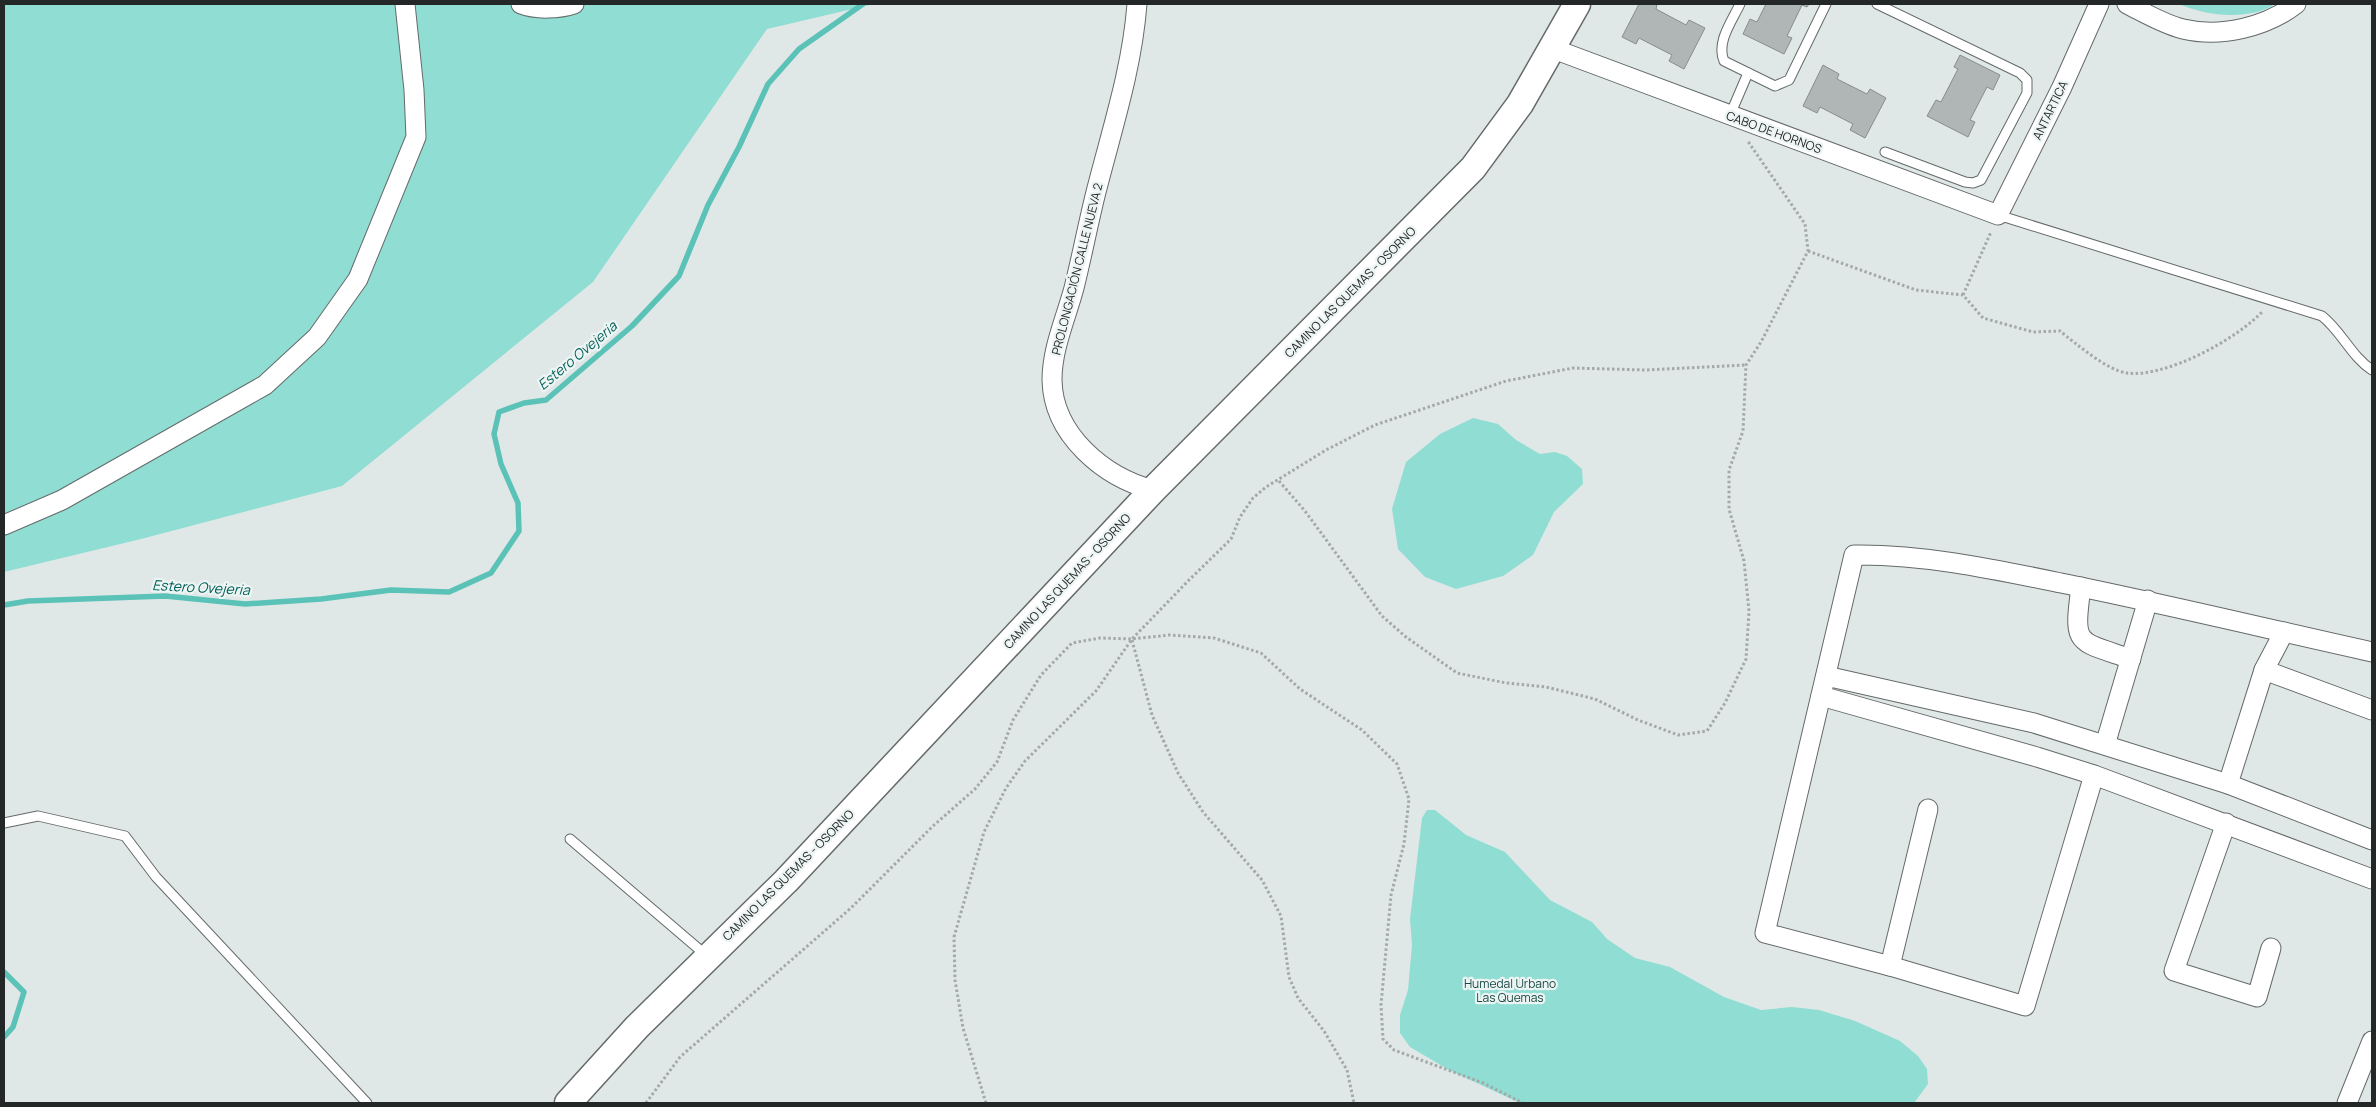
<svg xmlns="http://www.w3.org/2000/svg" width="2376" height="1107" viewBox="0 0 2376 1107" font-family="Manrope,sans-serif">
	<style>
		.green { fill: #8fddd3 }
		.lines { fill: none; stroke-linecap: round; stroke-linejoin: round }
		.stream { stroke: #5bc2b7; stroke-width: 5.5 }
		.building { fill: #afb6b5; stroke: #868d8c }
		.service-casing { stroke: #646a69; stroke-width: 11 }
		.minor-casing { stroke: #646a69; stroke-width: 21 }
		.secondary-casing { stroke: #646a69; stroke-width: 29 }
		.path { stroke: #a2a9a8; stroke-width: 3; stroke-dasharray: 2.5 2.5; stroke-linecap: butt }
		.service { stroke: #fff; stroke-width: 9 }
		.minor { stroke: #fff; stroke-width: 19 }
		.secondary { stroke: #fff; stroke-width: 26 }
		.labels { text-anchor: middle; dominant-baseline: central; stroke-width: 4.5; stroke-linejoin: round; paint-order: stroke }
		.street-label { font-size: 12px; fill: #242727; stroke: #edf5f4 }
		.park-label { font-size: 12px; fill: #1b4944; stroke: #edf5f4 }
		.water-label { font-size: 14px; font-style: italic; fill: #005f58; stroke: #edf5f4 }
	</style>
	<rect width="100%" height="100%" fill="#e0e8e7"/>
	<!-- green -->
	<g class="green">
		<polygon points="4,4 874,4 767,29 593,282 342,486 141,539 4,572"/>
		<path d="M2179 4H2275C2249 21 2206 16 2179 4Z"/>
		<polygon points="1473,418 1498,424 1516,440 1540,454 1555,452 1567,456 1582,469 1583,484 1554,512 1533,555 1503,576 1456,589 1425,577 1398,549 1392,509 1406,462 1440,434"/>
		<polygon points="1427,810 1435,810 1466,835 1505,852 1550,900 1592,922 1607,939 1635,958 1670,967 1724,997 1761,1010 1792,1007 1819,1010 1855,1021 1900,1041 1918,1056 1927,1069 1928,1084 1914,1103 1520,1103 1449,1070 1410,1047 1400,1033 1400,1015 1408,990 1412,945 1410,919 1422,818"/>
	</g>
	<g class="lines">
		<!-- stream -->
		<g class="stream">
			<polyline points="4,605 28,601 165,596 245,604 321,599 391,590 449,592 491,573 519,531 518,503 501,464 494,434 499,412 524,403 546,400 632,326 679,276 708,205 739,147 768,84 799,49 863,4"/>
			<polyline points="4,972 24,992 13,1027 4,1037"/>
		</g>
	</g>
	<!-- building -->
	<g class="building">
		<polygon points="1639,4 1657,4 1656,9 1686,25 1689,20 1705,28 1684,69 1669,61 1672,55 1639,38 1636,44 1622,37"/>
		<polygon points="1766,4 1809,4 1807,7 1802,5 1787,36 1792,38 1784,54 1743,34 1750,19 1757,22"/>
		<polygon points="1960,55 2000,75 1993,90 1987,87 1970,120 1975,122 1968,137 1927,116 1936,100 1941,102 1958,69 1954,67"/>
		<polygon points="1823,65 1839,74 1837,79 1867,94 1870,89 1886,98 1865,138 1850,130 1853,124 1820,107 1817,113 1803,106"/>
	</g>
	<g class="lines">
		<!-- service casing -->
		<g class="service-casing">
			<g id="service">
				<path d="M1740 4C1732 21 1716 42 1724 61L1775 86 1789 80 1826 4"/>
				<polyline points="1877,4 2020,73 2027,80 2027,93 1981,180 1973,183 1965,182 1885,152"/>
				<polyline points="1730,115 1748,73"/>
				<path d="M1998 215 2322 316C2342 332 2351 356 2372 370"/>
				<polyline points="4,823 38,816 125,836 156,877 367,1103"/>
				<polyline points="570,839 707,956"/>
			</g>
		</g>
		<!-- minor casing -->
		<g class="minor-casing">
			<g id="minor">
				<path d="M521 4C536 10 559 9 574 4"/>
				<path d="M1137 4C1132 69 1112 129 1096 192 1088 224 1082 256 1074 288 1066 318 1052 348 1052 380 1053 435 1104 477 1153 490"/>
				<path d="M2127 4C2145 13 2163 24 2183 29 2221 38 2266 27 2296 4"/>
				<polyline points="1551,48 1998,215 2062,87 2099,4"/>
				<polyline points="4,525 62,500 265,385 317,337 358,279 416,137 414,90 405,4"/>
				<path d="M2081 587C2073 647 2076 640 2131 659"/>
				<polyline points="2264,670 2372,710"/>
				<polyline points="1826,676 2034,723 2228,784 2372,840"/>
				<polyline points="1821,696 2037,757 2094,775 2372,879"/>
				<polyline points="2105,745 2148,600"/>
				<path d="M2094 775 2025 1006 1890 966 1765 933 1854 555C1923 554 1993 569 2061 583 2165 604 2268 629 2372 652"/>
				<polyline points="2228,784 2264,670 2284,632"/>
				<polyline points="2226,823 2174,971 2257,997 2271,948"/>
				<polyline points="1890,966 1928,809"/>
				<polyline points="2347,1103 2372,1041"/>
			</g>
		</g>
		<!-- secondary casing -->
		<g class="secondary-casing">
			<polyline id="secondary" points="568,1103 637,1027 786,881 1153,490 1473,168 1520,104 1577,4"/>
		</g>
		<!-- path -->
		<g class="path">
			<path d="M1808 251 1916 290 1963 295 1983 318 2033 332 2060 331C2075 343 2108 371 2127 373 2166 378 2237 339 2263 311"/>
			<polyline points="1963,295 1991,232"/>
			<polyline points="1279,481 1305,511 1382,616 1406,637 1457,673 1506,683 1546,687 1595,699 1638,720 1678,735 1707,731 1725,703 1746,659 1749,611 1744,561 1729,509 1729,470 1743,431 1746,365 1761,342 1808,251 1805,224 1747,140"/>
			<polyline points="1132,640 1152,715 1178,773 1203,812 1262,880 1281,916 1289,977 1298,998 1324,1031 1347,1070 1354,1103"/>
			<polyline points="646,1103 680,1057 851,908 933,826 975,789 997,762 1013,720 1041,675 1072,643 1100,638 1132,639 1169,635 1214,638 1261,653 1300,689 1362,730 1397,764 1409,799 1404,844 1391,895 1381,1005 1383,1039 1394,1050 1483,1083 1523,1103"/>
			<polyline points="986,1103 963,1028 955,980 954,937 984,832 1006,788 1025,761 1096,691 1132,639 1189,580 1231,539 1240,517 1253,498 1266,487 1326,450 1375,425 1506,381 1573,368 1645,370 1746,365"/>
		</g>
		<!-- service -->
		<use href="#service" class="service"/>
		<!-- minor -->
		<use href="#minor" class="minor"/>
		<!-- secondary -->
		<use href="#secondary" class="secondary"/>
	</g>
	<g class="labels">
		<!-- street labels -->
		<g class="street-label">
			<text transform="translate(2050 110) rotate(-64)">ANTARTICA</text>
			<text transform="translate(1774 132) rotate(20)">CABO DE HORNOS</text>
			<text transform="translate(1077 269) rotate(-76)">PROLONGACIÓN CALLE NUEVA 2</text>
			<text transform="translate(1350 292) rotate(-45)">CAMINO LAS QUEMAS - OSORNO</text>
			<text transform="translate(1067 581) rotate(-47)">CAMINO LAS QUEMAS - OSORNO</text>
			<text transform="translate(788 875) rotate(-45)">CAMINO LAS QUEMAS - OSORNO</text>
		</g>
		<!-- park labels -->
		<g class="park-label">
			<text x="1510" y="983">Humedal Urbano<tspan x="1510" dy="14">Las Quemas</tspan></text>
		</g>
		<!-- water labels -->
		<g class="water-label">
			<text transform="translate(577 355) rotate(-40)">Estero Ovejeria</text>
			<text transform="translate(201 587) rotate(3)">Estero Ovejeria</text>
		</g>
	</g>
	<!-- border -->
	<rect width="2376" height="1107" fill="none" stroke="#242727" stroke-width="10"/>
</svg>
